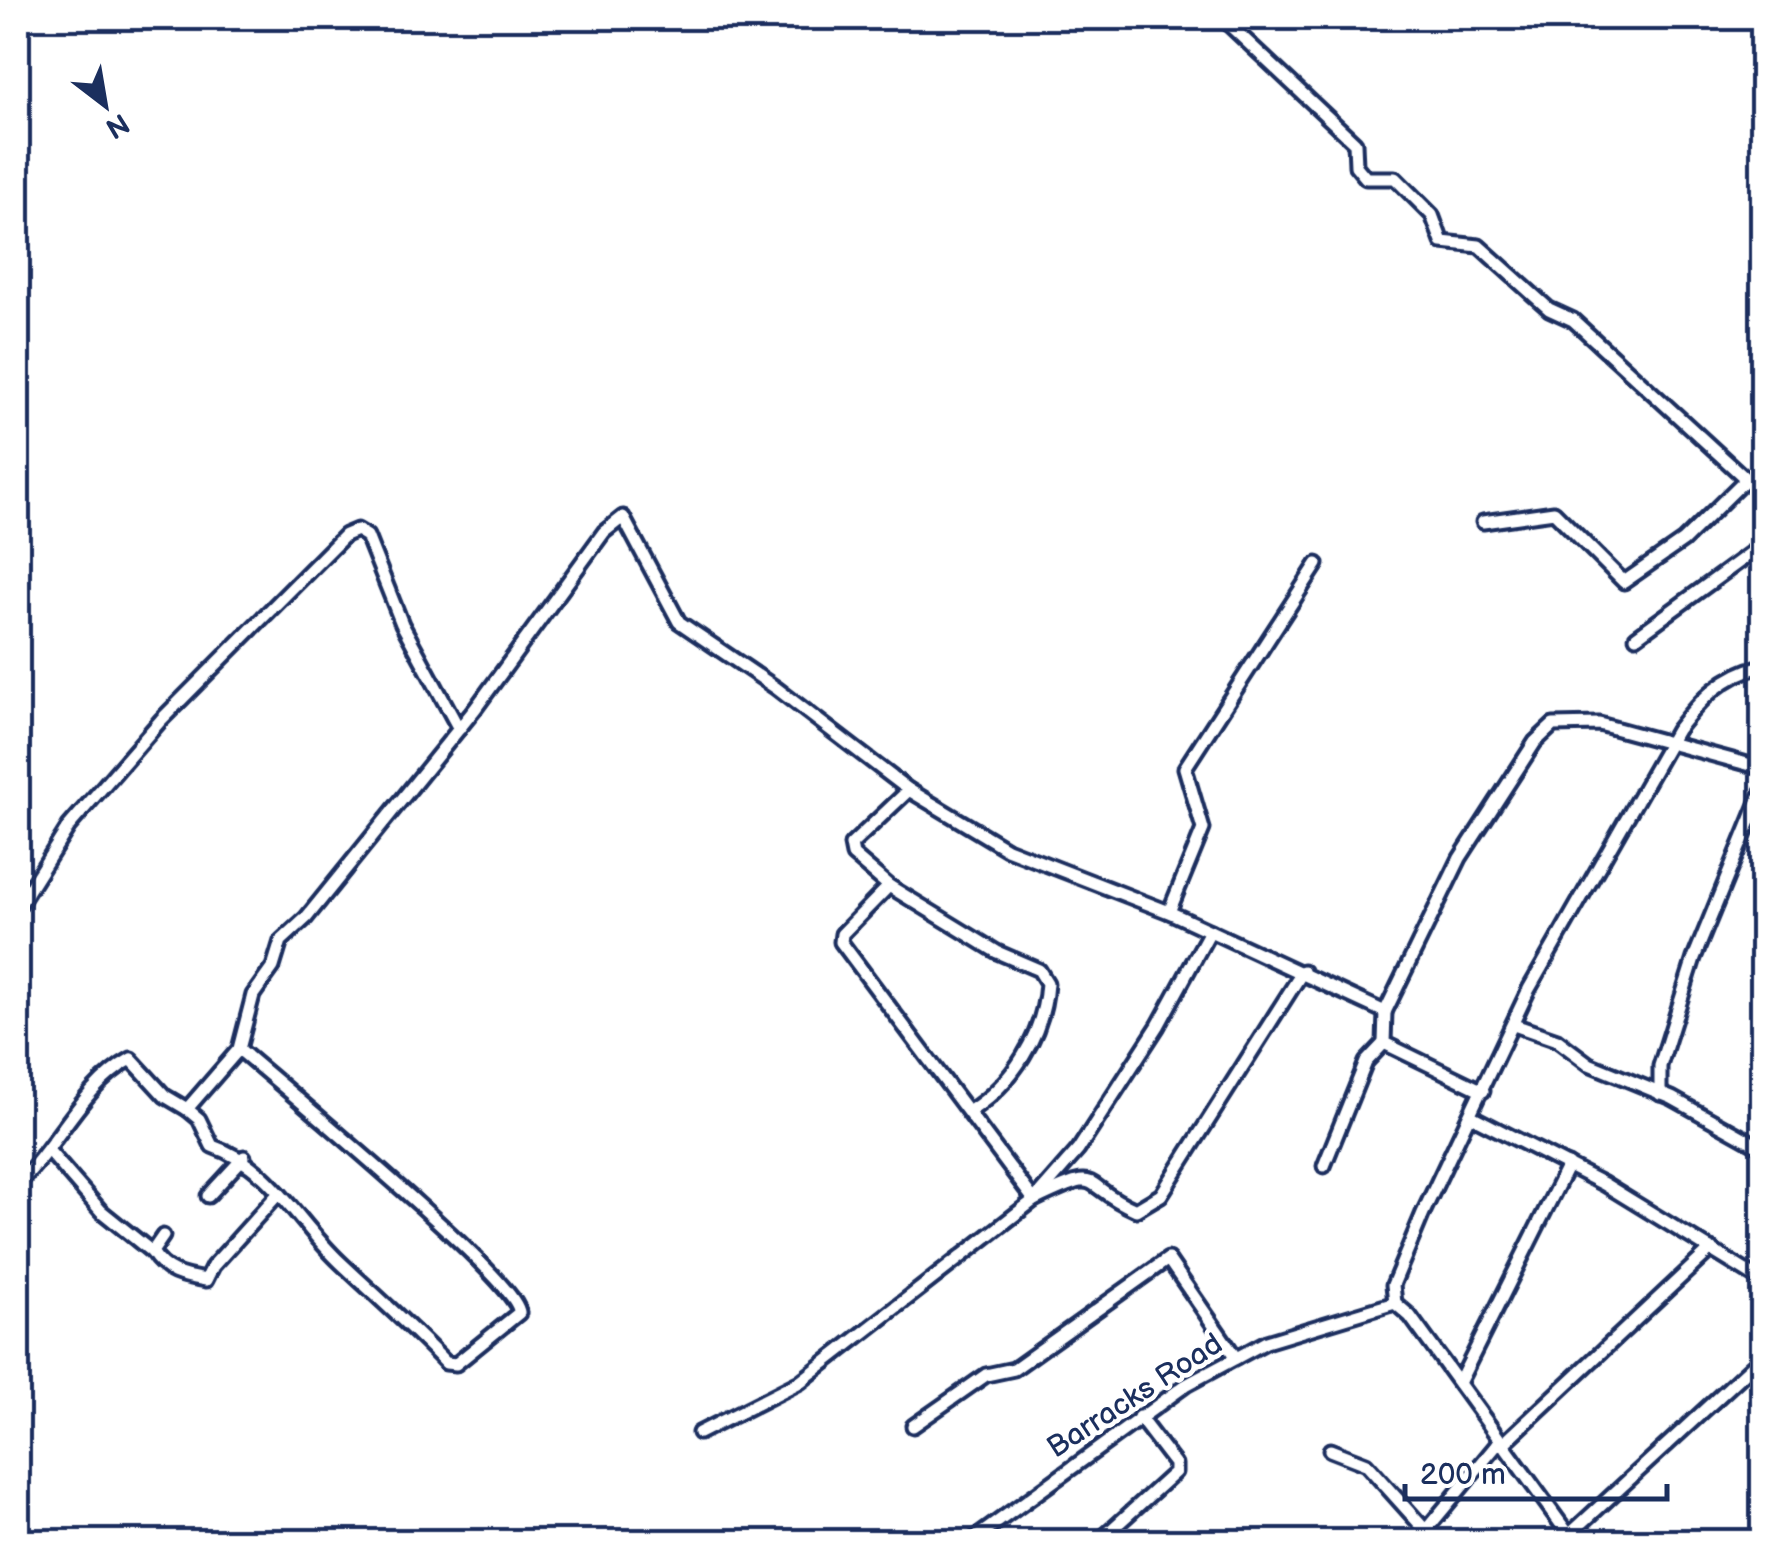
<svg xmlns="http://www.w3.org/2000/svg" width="1780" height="1559" viewBox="0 0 1780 1559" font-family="'Balsamiq Sans',sans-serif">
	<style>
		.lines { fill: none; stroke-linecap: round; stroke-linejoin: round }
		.minor-casing { stroke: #1b2f5e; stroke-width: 19 }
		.minor { stroke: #fff; stroke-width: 11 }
		.labels { text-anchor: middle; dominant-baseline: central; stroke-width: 9; stroke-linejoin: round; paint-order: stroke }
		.street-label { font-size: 30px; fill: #1b2f5e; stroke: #fff }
	</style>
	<rect width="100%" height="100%" fill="#fff"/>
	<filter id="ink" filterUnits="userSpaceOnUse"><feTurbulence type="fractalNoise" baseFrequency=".01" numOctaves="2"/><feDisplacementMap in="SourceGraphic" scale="20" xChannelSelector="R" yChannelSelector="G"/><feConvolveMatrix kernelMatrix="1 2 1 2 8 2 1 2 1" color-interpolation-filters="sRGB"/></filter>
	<g filter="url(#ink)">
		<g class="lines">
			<!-- minor casing -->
			<g class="minor-casing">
				<g id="minor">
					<polyline points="1222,18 1355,143 1356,166 1366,178 1395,178 1432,215 1442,242 1479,246 1549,309 1573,320 1746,479"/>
					<polyline points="1483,522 1554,512 1624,582 1683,541 1746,479 1762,483"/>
					<polyline points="1636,637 1762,545"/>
					<path d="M909 790 851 845 853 855 889 886 997 952 1039 970 1047 983C1044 1035 1012 1084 970 1111"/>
					<path d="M889 886 842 934 841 942 1034 1200C1107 1165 1076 1184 1136 1210L1161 1195 1303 971"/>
					<polyline points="18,907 69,826 161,720 345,535 357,530 367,536 402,624 459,729"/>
					<polyline points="1169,912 1203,829 1185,768 1317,564"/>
					<polyline points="1385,1012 1460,858 1535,742 1553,725 1599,724 1762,768"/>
					<polyline points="1514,1025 1557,1040 1589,1064 1672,1098 1762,1148"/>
					<path d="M239 1049C276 1081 523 1285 519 1313L456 1364 446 1363C412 1327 376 1296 341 1263 295 1220 273 1167 212 1146L199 1119 187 1109 239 1049 253 995 273 967 281 941 306 918 475 709 604 532 623 517 679 622 776 688 909 790 1007 849 1169 912 1385 1012 1384 1043 1483 1091"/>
					<polyline points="1660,1094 1660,1066 1694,958 1762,792"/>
					<polyline points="1471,1116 1604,1184 1762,1281"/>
					<polyline points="48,1150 101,1211 152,1252"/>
					<polyline points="1324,1166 1366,1062 1384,1043"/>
					<path d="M18 1184C58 1145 82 1086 131 1059L165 1096 187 1109"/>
					<polyline points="208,1196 244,1157"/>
					<path d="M163 1236 152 1252C165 1273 182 1276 206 1280L213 1266 279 1193"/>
					<path d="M1395 1303 1393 1285 1423 1213 1529 989 1677 730C1701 699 1723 675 1762 666"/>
					<polyline points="1459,1383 1568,1165"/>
					<polyline points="913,1426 986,1375 1014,1369 1168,1259 1236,1358"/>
					<polyline points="699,1433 800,1382 1034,1200 1078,1150 1158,1026 1210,931"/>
					<polyline points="1502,1445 1711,1249"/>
					<polyline points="1330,1450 1366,1464 1436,1542"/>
					<polyline points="1569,1535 1762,1357"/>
					<polyline points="974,1539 1186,1385 1266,1342 1395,1303 1410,1316 1574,1542"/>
					<polyline points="1098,1542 1175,1472 1175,1464 1139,1417"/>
					<polyline points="1416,1542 1500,1441"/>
				</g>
			</g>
			<!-- minor -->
			<use href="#minor" class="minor"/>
		</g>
	</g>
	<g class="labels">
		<!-- street labels -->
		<g class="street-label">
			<text transform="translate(1135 1396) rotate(-33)">Barracks Road</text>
		</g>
	</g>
	<!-- margin -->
	<rect width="1780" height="1559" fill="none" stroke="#fff" stroke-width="60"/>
	<rect x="30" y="30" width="1720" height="1499" fill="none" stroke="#1b2f5e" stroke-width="4" filter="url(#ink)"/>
	<!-- north arrow -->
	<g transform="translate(105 105) rotate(149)" stroke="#ffffff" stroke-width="8" paint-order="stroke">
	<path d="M0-8L18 38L0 25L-18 38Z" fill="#1b2f5e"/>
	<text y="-15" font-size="28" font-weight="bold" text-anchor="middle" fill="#1b2f5e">N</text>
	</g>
	<!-- scale -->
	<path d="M1405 1484v15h262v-15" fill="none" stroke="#1b2f5e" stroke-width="5"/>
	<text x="1420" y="1484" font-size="30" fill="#1b2f5e" stroke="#ffffff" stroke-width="8" paint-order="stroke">200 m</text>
</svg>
